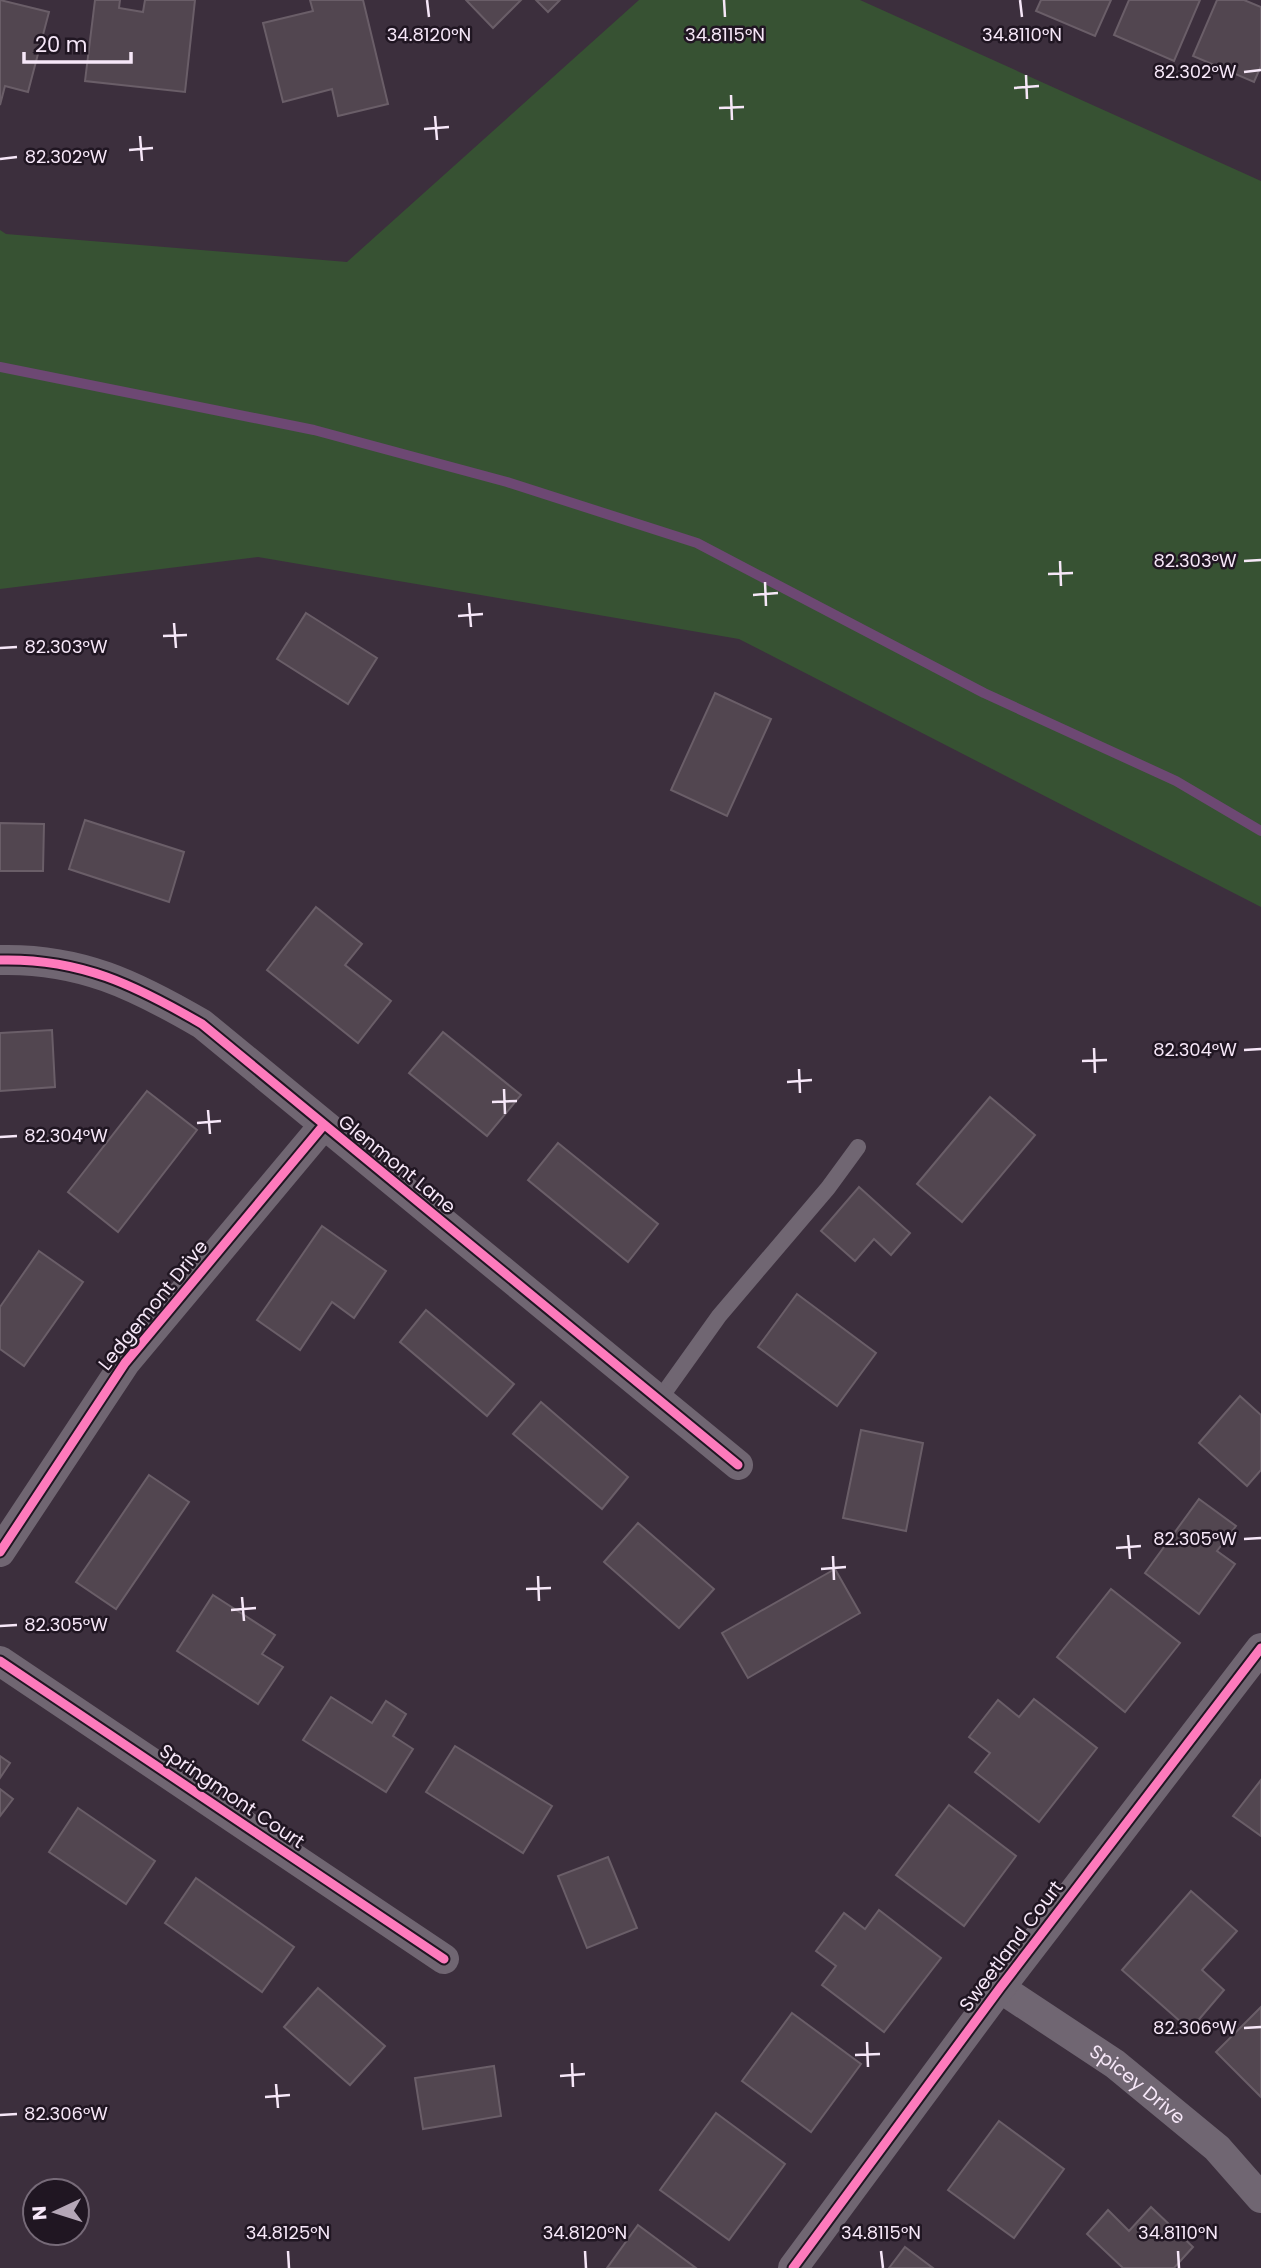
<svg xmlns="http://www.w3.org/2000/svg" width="1261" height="2268" viewBox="0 0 1261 2268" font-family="Poppins,sans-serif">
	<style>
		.green { fill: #375233 }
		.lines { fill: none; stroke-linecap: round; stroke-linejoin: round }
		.stream { stroke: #6d4873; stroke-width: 10 }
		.building { fill: #524650; stroke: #6a5e68; stroke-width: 2 }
		.service { stroke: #706672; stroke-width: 16 }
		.minor { stroke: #706672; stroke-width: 30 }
		.cycleway-casing { stroke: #201622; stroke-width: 13 }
		.cycleway { stroke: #fd7abc; stroke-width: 9 }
		.ticks { fill: none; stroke: #f6e7f8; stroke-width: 2.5 }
		.labels { text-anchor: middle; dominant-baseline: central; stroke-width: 5; stroke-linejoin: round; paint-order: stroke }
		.street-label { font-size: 19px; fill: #f6e7f8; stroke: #201622 }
		.ticks-label { font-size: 18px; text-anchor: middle; fill: #f6e7f8; stroke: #201622; stroke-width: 5; stroke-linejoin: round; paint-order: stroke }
	</style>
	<rect width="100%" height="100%" fill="#3c2f3d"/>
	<!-- green -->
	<polygon class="green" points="639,0 860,0 1261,181 1261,907 739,639 258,557 0,589 0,230 6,234 347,262"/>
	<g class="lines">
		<!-- stream -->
		<polyline class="stream" points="0,367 314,430 507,482 697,543 984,693 1176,781 1261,831"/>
	</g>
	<!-- building -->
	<g class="building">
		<polygon points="0,0 49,12 28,92 5,86 0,105"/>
		<polygon points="95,0 120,0 119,8 143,12 145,0 195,0 185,92 85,81"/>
		<polygon points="310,0 363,0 388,104 338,116 332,89 283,102 263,23 313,11"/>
		<polygon points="466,0 521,0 493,28"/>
		<polygon points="536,0 560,0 548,12"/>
		<polygon points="1041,0 1111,0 1095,36 1036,11"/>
		<polygon points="1129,0 1200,0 1174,61 1114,35"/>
		<polygon points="1217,0 1244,0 1261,7 1261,66 1254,82 1193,56"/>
		<polygon points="306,613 377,658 348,704 277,659"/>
		<polygon points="715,693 771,719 727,816 671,790"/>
		<polygon points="85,820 184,852 169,902 69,869"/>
		<polygon points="0,823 44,824 43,871 0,871"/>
		<polygon points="316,907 362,944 345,965 391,1001 358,1043 267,970"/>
		<polygon points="52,1030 55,1087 0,1091 0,1033"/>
		<polygon points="443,1032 521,1095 487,1136 409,1073"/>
		<polygon points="147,1091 197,1130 118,1232 68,1192"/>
		<polygon points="990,1097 1035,1135 962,1222 917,1184"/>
		<polygon points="558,1143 658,1224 628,1262 528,1180"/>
		<polygon points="859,1187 910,1233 891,1255 874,1239 855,1261 821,1231"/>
		<polygon points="322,1226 386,1271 354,1318 332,1302 300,1350 257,1320"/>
		<polygon points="39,1251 83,1282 24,1366 0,1349 0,1307"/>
		<polygon points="797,1294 876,1353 837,1406 758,1347"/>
		<polygon points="426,1310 514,1384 487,1416 400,1342"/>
		<polygon points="1240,1396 1261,1415 1261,1470 1247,1486 1199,1443"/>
		<polygon points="541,1402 628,1477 602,1509 513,1434"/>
		<polygon points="861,1430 923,1443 906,1531 843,1518"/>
		<polygon points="149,1475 189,1502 116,1609 76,1582"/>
		<polygon points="1199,1499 1236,1526 1217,1551 1235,1564 1199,1614 1145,1573"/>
		<polygon points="638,1523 714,1589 679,1628 604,1562"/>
		<polygon points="835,1569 860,1613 748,1678 722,1633"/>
		<polygon points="1111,1589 1180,1643 1125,1712 1057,1657"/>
		<polygon points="213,1595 275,1635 262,1654 283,1667 258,1704 177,1651"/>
		<polygon points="331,1697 372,1723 386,1701 406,1714 393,1736 413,1749 386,1792 303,1740"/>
		<polygon points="1034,1699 1097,1748 1039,1822 975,1772 990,1753 969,1737 998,1700 1019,1717"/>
		<polygon points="455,1746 552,1806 523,1853 426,1792"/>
		<polygon points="0,1756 10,1763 0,1778"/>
		<polygon points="1261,1780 1261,1836 1233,1816"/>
		<polygon points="0,1789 13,1799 0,1816"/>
		<polygon points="949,1805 1016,1856 964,1926 896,1875"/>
		<polygon points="78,1808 155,1861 126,1904 49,1852"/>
		<polygon points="608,1857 637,1928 587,1948 558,1876"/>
		<polygon points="196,1878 294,1947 262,1992 165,1923"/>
		<polygon points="1191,1891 1237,1931 1202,1970 1224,1990 1190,2030 1122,1970"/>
		<polygon points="879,1910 941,1958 884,2032 822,1985 836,1966 816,1951 844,1913 865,1929"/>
		<polygon points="318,1988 385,2046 350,2085 284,2027"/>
		<polygon points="1261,2007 1261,2097 1216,2052"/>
		<polygon points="792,2013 861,2064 811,2132 742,2081"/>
		<polygon points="494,2066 501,2116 423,2129 415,2078"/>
		<polygon points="716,2113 785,2164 729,2240 660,2190"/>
		<polygon points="999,2121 1064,2169 1014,2238 948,2190"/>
		<polygon points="1151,2207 1193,2247 1174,2268 1123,2268 1087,2234 1108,2210 1129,2231"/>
		<polygon points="638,2225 696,2268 607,2268"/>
		<polygon points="905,2247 933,2268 889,2268"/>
	</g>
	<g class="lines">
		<!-- service -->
		<polyline class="service" points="659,1400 719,1316 828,1188 858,1147"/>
		<!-- minor -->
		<g class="minor">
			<path d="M0 960C80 958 135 985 202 1024L738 1465"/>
			<polyline points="0,1552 125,1363 323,1126"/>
			<polyline points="0,1661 444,1959"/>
			<path id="s1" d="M1000 1988 1115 2064 1217 2148 1261 2198"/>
			<polyline points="793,2268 1000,1988 1261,1648"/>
		</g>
		<!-- cycleway casing -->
		<g class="cycleway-casing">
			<g id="cycleway">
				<path d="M0 960C80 958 135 985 202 1024L738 1465"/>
				<polyline points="0,1552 125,1363 323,1126"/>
				<polyline points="0,1661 444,1959"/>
				<polyline points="793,2268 1000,1988 1261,1648"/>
			</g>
		</g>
		<!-- cycleway -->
		<use href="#cycleway" class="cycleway"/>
	</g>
	<!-- ticks -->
	<path class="ticks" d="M427 0 429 17M724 0 725 17M1020 0 1022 17M1244 72 1261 70M1026 75 1027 99M1014 88 1039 86M731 95 732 120M719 108 744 107M435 116 437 140M424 129 449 127M140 136 142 161M129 150 153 148M0 159 17 157M1060 561 1061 586M1244 561 1261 560M1048 574 1073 573M765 582 766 606M753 595 778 593M469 603 471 627M458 616 483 614M174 623 176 648M163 636 187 635M0 648 17 647M1094 1048 1095 1073M1244 1050 1261 1049M1082 1061 1107 1060M799 1069 800 1093M787 1082 812 1080M504 1089 505 1114M492 1102 517 1101M208 1110 210 1134M197 1123 221 1121M0 1137 17 1136M1128 1535 1130 1559M1244 1539 1261 1538M1116 1548 1141 1546M833 1556 834 1580M821 1569 846 1567M538 1576 539 1601M526 1589 551 1588M242 1597 244 1621M231 1610 256 1608M0 1626 17 1625M1244 2028 1261 2027M867 2042 868 2067M855 2055 880 2054M572 2063 573 2087M560 2076 585 2074M276 2084 278 2108M265 2097 290 2095M0 2115 17 2114M288 2251 289 2268M585 2251 586 2268M881 2251 883 2268M1178 2251 1179 2268"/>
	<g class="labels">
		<!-- street labels -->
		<g class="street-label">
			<text transform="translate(397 1164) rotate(39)">Glenmont Lane</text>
			<text transform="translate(153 1305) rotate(-51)">Ledgemont Drive</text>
			<text transform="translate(232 1796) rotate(34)">Springmont Court</text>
			<text transform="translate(1011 1946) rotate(-53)">Sweetland Court</text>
			<text stroke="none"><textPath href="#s1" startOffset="168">Spicey Drive</textPath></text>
		</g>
	</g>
	<g class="ticks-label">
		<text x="429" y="41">34.8120°N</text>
		<text x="725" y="41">34.8115°N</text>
		<text x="1022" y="41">34.8110°N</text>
		<text x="1195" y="78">82.302°W</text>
		<text x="66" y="163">82.302°W</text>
		<text x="1195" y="567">82.303°W</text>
		<text x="66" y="653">82.303°W</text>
		<text x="1195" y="1056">82.304°W</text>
		<text x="66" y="1142">82.304°W</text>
		<text x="1195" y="1545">82.305°W</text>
		<text x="66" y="1631">82.305°W</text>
		<text x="1195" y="2034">82.306°W</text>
		<text x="66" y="2120">82.306°W</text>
		<text x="288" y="2239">34.8125°N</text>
		<text x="585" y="2239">34.8120°N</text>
		<text x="881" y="2239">34.8115°N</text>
		<text x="1178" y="2239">34.8110°N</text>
	</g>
	<!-- north arrow -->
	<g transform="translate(56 2212) rotate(266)"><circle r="33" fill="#201622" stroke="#766a78" stroke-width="2"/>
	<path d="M0-5L12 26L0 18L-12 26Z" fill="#b5a7b7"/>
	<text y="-10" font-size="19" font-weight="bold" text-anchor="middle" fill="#f6e7f8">N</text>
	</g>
	<!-- scale -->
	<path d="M24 52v10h107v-10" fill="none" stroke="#f6e7f8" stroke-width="3.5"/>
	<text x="35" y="52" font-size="21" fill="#f6e7f8" stroke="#201622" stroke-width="5" paint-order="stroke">20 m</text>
</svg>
